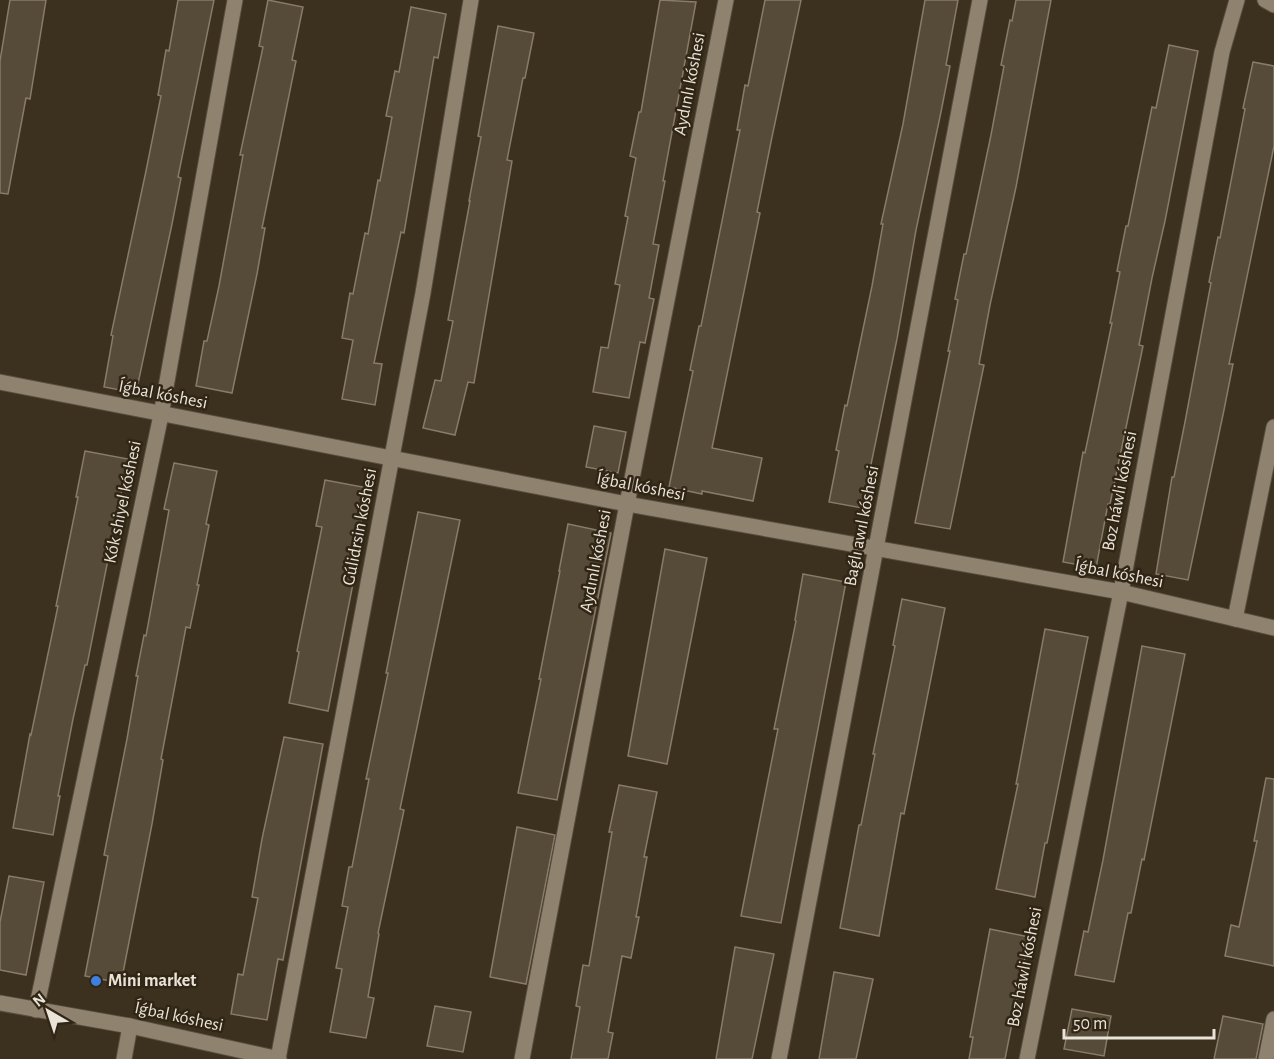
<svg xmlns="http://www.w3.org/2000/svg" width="1274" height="1059" viewBox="0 0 1274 1059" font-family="'Alegreya Sans',sans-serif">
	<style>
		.building { fill: #564a38; stroke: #887b67; stroke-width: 1.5 }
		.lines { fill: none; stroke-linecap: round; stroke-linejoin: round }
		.minor-casing { stroke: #564d3d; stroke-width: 17 }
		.minor { stroke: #8f826e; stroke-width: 15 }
		.shop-dot { fill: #3f7fe0; stroke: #312615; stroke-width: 2 }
		.labels { text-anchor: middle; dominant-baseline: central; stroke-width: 5; stroke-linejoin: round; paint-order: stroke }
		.street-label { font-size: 18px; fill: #eae3d8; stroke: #312615 }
		.poi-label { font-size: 18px; font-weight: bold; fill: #eae3d8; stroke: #312615; text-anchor: start }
	</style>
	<rect width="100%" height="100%" fill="#3c301f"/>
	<!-- building -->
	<g class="building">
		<polygon points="10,0 46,0 30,99 26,98 8,194 0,193 0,61"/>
		<polygon points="178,0 214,0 178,177 181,178 172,224 136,393 104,387 113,336 111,335 146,171 161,96 158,95 166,50 169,51"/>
		<polygon points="268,0 303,7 292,60 296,61 262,228 265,228 257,274 232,393 196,386 204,341 207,341 219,286 243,155 240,155 263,47 259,46"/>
		<polygon points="660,0 696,2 663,181 665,181 653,244 659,245 649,298 654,299 645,343 640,342 629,398 593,392 601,347 608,348 620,285 615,284 628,217 625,216 636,158 630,156 639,112 641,112"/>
		<polygon points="765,0 801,0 772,137 757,212 760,213 712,448 762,458 753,501 702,491 702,494 669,487 693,371 690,370 699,326 701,326 725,206 740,130 737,130 745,85 748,86"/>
		<polygon points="925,0 958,0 946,65 950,66 941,112 916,230 897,339 862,508 829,502 839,451 836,450 845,405 847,406 872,286 883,224 881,224 903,124"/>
		<polygon points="1016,0 1051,0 1016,187 990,305 979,364 984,365 950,529 915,523 950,351 948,351 958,300 955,299 964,254 966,254 991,135 1004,66 1001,65 1010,20 1012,21"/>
		<polygon points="411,7 446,14 438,58 434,57 404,233 401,232 374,363 382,364 375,405 342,399 353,340 342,338 350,293 353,294 365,233 368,234 378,180 380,181 392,117 386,116 395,71 399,72"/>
		<polygon points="498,26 534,33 525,78 523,78 507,160 512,161 474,383 468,382 455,435 423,428 435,380 441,381 453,321 448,320 470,201 469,201 481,137 478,136"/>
		<polygon points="1169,45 1198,51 1165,221 1152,278 1139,345 1143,346 1138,370 1110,504 1108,504 1096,568 1063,562 1083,452 1085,453 1112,323 1110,323 1120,272 1117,271 1126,226 1128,226 1152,107 1156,108"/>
		<polygon points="1253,62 1274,66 1274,146 1229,364 1233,364 1224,410 1188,580 1156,574 1172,477 1174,477 1185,422 1211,283 1209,282 1218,237 1220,238 1245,109 1243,108"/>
		<polygon points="594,426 626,432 618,473 586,467"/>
		<polygon points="85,451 128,459 87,665 85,665 73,719 58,796 60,796 53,835 13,828 30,734 31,735 58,606 56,606 78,497 76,497"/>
		<polygon points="174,463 217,471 206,524 209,525 197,585 199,585 190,628 186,627 161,759 163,760 152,824 121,983 85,976 108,856 104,855 127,739 138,676 136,676 144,635 146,636 169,510 164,509"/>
		<polygon points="325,480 368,488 354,557 358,558 328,711 289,703 299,652 297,651 322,527 316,526"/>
		<polygon points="418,512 460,520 400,809 404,810 378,933 379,934 368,997 374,998 366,1038 330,1032 342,969 336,968 348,907 342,906 349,867 352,867 369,779 366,779 388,673 386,673"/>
		<polygon points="568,524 611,533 557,800 518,793 541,679 539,679 560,571 559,571"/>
		<polygon points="665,549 707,558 667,764 628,756"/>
		<polygon points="803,574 846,582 781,923 741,916 778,729 774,729 796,621 795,620"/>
		<polygon points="902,599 945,608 904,814 901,813 879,936 840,928 859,825 861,825 875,754 873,754 895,646 893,645"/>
		<polygon points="1045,629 1088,637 1047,843 1045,843 1035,897 996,889 1018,784 1016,784"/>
		<polygon points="1142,646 1185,654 1144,860 1142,859 1131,913 1128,913 1114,982 1075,975 1084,931 1088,932 1103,860"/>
		<polygon points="284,737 323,744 283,960 278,959 267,1020 231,1014 238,974 243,975 258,898 252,897 262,839"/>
		<polygon points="1266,778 1274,779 1274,966 1225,956 1231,925 1239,927 1257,841 1254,841"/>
		<polygon points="619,785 657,792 644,857 647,857 636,917 639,917 631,958 622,956 608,1032 613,1033 608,1059 571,1059 580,1007 576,1006 583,965 589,966 612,832 609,832"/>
		<polygon points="517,827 555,835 526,984 490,977"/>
		<polygon points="9,876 44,882 26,975 0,970 0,922"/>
		<polygon points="990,929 1029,937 1005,1059 969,1059 973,1037 970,1037"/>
		<polygon points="735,947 774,954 752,1059 716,1059"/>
		<polygon points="834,972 873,979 856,1059 819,1059"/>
		<polygon points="435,1006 471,1012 463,1052 427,1046"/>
		<polygon points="1072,1009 1111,1016 1104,1056 1064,1049"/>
		<polygon points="1223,1016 1263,1024 1256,1059 1214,1059"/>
	</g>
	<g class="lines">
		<!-- minor casing -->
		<g class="minor-casing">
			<g id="minor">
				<polyline points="1265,0 1274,5"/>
				<polyline points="0,382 627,504 1121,592 1274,628"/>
				<polyline points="1235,619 1274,427"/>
				<polyline points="0,1003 130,1026 279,1059"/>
				<polyline points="36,1010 161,415 235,0"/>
				<polyline points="124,1059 130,1026"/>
				<polyline points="278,1059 423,293 471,0"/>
				<polyline points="522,1059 627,504 726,0"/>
				<polyline points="779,1059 980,0"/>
				<polyline points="1027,1059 1121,592 1222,52 1237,0"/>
				<polyline points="1266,1059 1274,1019"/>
			</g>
		</g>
		<!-- minor -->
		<use href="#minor" class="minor"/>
	</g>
	<!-- markers -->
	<circle class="shop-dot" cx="96" cy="981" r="6"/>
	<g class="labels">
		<!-- street labels -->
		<g class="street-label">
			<text transform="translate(690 84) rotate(-79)">Aydınlı kóshesi</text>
			<text transform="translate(163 395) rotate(11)">Íǵbal kóshesi</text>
			<text transform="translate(641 487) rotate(11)">Íǵbal kóshesi</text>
			<text transform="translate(1120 491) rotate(-79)">Boz háwli kóshesi</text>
			<text transform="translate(123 502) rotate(-78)">Kók shiyel kóshesi</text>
			<text transform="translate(862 526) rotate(-79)">Baǵlı awıl kóshesi</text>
			<text transform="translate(360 527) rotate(-79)">Gúlidrsin kóshesi</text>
			<text transform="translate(596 561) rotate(-79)">Aydınlı kóshesi</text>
			<text transform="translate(1119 574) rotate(11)">Íǵbal kóshesi</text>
			<text transform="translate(1025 967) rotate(-79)">Boz háwli kóshesi</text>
			<text transform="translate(179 1017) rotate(12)">Íǵbal kóshesi</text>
		</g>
		<!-- poi labels -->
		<g class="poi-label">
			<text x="108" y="981">Mini market</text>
		</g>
	</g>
	<!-- north arrow -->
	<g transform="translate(48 1011) rotate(321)" stroke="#312615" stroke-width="4.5" paint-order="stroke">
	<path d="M0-4.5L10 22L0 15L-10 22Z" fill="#eae3d8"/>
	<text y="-9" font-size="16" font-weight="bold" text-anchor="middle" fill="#eae3d8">N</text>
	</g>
	<!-- scale -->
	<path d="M1064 1029v9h150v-9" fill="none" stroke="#eae3d8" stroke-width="3"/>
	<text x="1073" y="1029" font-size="18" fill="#eae3d8" stroke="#312615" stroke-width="4.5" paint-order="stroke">50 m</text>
</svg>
